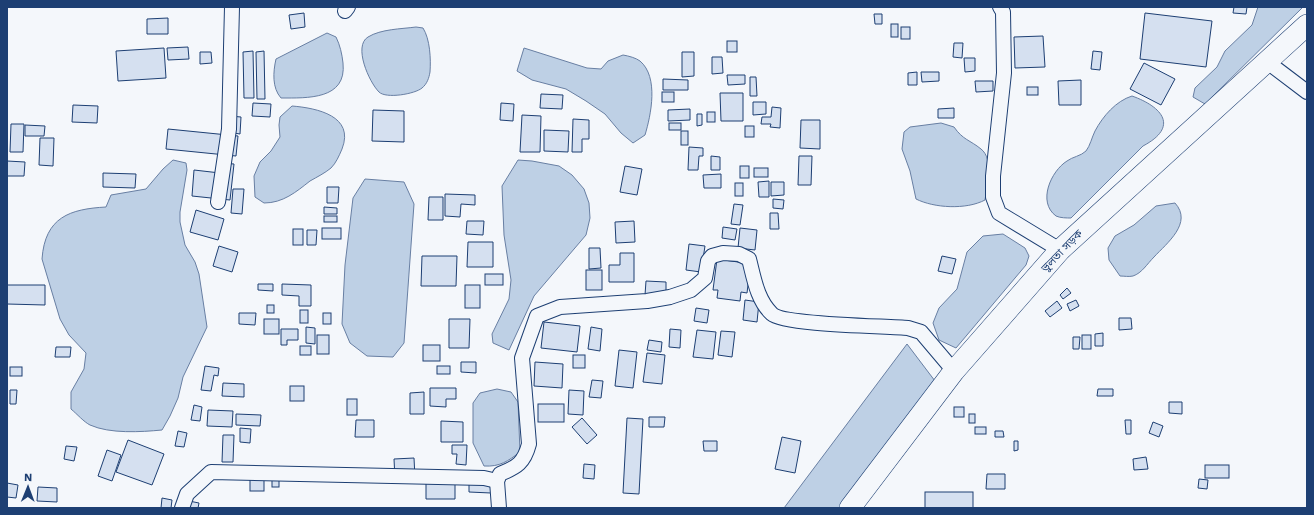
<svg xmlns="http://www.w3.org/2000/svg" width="1314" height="515" viewBox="0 0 1314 515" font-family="'Work Sans','Noto Sans Bengali',sans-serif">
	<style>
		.water { fill: #bed0e5; stroke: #687fa3 }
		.building { fill: #d5e0f0; stroke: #1d3f73 }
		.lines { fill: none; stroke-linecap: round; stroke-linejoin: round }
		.minor-casing { stroke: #1d3f73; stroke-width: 16 }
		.highway-casing { stroke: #1d3f73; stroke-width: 22 }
		.minor { stroke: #f4f7fb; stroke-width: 14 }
		.highway { stroke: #f4f7fb; stroke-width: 21 }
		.labels { text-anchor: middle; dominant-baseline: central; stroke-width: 3; stroke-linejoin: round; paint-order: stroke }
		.street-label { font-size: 11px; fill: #1d3f73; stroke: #f4f7fb }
	</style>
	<rect width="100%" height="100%" fill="#f4f7fb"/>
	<!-- water -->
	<g class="water">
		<polygon points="1258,7 1303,7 1205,104 1193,97 1195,88 1217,67 1225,51 1252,25"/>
		<path d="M416 27 423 28C430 39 431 59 430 72 429 78 427 84 422 88 415 94 386 99 379 92 369 82 353 46 368 37 381 29 401 29 416 27Z"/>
		<path d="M327 33 336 37C340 45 342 54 343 63 347 100 307 98 281 98 272 88 273 72 276 59Z"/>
		<path d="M524 48 587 68 601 69 608 61 623 55C629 56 636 58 640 61 659 77 651 115 645 135L633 143 621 133 605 114 586 101 566 89 532 80 517 71Z"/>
		<path d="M1132 96C1163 107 1179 127 1143 146L1071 218C1067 218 1060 218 1056 216 1037 202 1051 171 1067 161 1072 157 1081 156 1086 151 1090 146 1092 137 1095 131 1103 116 1116 101 1132 96Z"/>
		<path d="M292 106C317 108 355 116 342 149 339 156 336 163 331 168 325 173 317 177 310 181 296 192 283 203 264 203L255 197 254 176 260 162 271 151 280 137 279 125 280 117Z"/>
		<path d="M941 123 954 127C963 140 970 140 981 149 994 159 987 186 985 200 966 210 934 208 916 199L910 171 902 149 904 132 910 127Z"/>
		<path d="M173 160 186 163 187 170 180 212V222L185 245 195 262 199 274 207 327 183 377 178 398 170 416 162 430C141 432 110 434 90 425 84 422 77 414 71 409V392L84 369 86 353 69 335 60 319 42 259C45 217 70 209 106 207L111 195 146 189 163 169Z"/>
		<polygon points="518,160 532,161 559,166 572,175 584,189 589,203 590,218 586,235 534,296 509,350 493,343 492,334 509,299 511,280 504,235 502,186"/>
		<polygon points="365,179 404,182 414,204 404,343 393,357 367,356 350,343 342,324 345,265 353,198"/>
		<path d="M1175 203C1193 223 1167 243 1154 257 1147 264 1142 273 1133 276 1129 277 1124 276 1120 276L1109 260 1108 248 1115 236 1134 225 1156 206Z"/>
		<polygon points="1003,234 1025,248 1029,256 1026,265 956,348 939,340 933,323 939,308 957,289 967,252 983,236"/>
		<polygon points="907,344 935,381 846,508 784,508"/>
		<path d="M497 389 511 392 518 402 520 452C508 461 500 467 484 466L473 443V403L480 393Z"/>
	</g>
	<!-- building -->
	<g class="building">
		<polygon points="1234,7 1247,7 1246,14 1233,13"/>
		<polygon points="304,13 305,27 291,29 289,15"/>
		<polygon points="1145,13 1212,21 1206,67 1140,59"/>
		<polygon points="874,14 882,14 882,24 875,24"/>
		<polygon points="168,18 168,34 147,34 147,19"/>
		<rect x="891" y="24" width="7" height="13"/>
		<rect x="901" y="27" width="9" height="12"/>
		<polygon points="1043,36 1045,67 1015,68 1014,37"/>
		<rect x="727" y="41" width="10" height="11"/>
		<polygon points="954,43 963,43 962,58 953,57"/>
		<polygon points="188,47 189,59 168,60 167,48"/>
		<polygon points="164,48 166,78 118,81 116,51"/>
		<polygon points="253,51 254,98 244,98 243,52"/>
		<polygon points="264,51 265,99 257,99 256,52"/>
		<polygon points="1093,51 1102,52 1100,70 1091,69"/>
		<polygon points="200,52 211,52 212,63 200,64"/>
		<polygon points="682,52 694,52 694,76 682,77"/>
		<polygon points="712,57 722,57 723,73 712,74"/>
		<polygon points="964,58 975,58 975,71 965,72"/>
		<polygon points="1144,63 1175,79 1161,105 1130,89"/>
		<polygon points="917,72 917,85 908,85 908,73"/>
		<polygon points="921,72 939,72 939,81 922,82"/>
		<polygon points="727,75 745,75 745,84 728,85"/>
		<polygon points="750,77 756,77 757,96 750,96"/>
		<polygon points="663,79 688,80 688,90 663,90"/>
		<polygon points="1081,80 1081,105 1059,105 1058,81"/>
		<polygon points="975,81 993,81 993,91 976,92"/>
		<rect x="1027" y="87" width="11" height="8"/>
		<rect x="662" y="92" width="12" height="10"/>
		<polygon points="720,93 743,93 743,121 721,121"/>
		<polygon points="541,94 563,95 562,109 540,108"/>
		<polygon points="753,102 766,102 766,114 753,115"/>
		<polygon points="253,103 271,104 270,117 252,116"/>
		<polygon points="501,103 514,104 513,121 500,120"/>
		<polygon points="73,105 98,106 97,123 72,122"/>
		<polygon points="772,107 781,108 780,128 770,127 771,124 761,124 762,117 771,117"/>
		<polygon points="954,108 954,118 938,118 938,109"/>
		<polygon points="690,109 690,120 668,121 668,110"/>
		<polygon points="373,110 404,111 404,142 372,141"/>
		<rect x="707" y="112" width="8" height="10"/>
		<polygon points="697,114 702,114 702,125 697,126"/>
		<polygon points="522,115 541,116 540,152 520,152"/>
		<polygon points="230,116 241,117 240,134 228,132"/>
		<polygon points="573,119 589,120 589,139 582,139 582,152 572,152"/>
		<polygon points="801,120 820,120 820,149 800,148"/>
		<rect x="669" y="123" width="12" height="7"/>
		<polygon points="11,124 24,124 23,152 10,152"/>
		<polygon points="25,125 45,126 44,136 25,136"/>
		<rect x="745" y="126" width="9" height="11"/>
		<polygon points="168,129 238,136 236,156 166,149"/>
		<polygon points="544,130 569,131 568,152 544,151"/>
		<rect x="681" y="131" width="7" height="14"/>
		<polygon points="40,138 54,138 53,166 39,165"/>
		<polygon points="689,147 703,148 703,156 699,156 698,170 688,170"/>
		<polygon points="711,156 720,157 720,170 711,170"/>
		<polygon points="799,156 812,156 811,185 798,185"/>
		<polygon points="7,161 25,162 24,176 7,176"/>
		<polygon points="221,163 234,164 230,200 192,196 194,170 220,173"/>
		<polygon points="625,166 642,169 637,195 620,192"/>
		<rect x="740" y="166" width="9" height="12"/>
		<rect x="754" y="168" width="14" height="9"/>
		<polygon points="103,173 136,174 135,188 103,187"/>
		<polygon points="721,174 721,188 704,188 703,175"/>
		<polygon points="769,181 769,197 759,197 758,182"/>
		<polygon points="771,182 784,182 784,195 771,196"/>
		<rect x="735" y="183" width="8" height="13"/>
		<polygon points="327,187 339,187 338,203 327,203"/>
		<polygon points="233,189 244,189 242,214 231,213"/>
		<polygon points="445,194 475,195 475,205 461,204 460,217 445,216"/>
		<polygon points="429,197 443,197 443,220 428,220"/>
		<polygon points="773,199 784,200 783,209 773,208"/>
		<polygon points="734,204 743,205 740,225 731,224"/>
		<polygon points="324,207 337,208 337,214 324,214"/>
		<polygon points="196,210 224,219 218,240 190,232"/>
		<polygon points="770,213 778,213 779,229 770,229"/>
		<rect x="324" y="216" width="13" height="6"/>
		<polygon points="467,221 484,221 483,235 466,234"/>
		<polygon points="634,221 635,242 616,243 615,222"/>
		<polygon points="723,227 737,229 735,240 722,238"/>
		<rect x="322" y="228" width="19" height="11"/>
		<polygon points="740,228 757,230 755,250 738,248"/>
		<rect x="293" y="229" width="10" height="16"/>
		<polygon points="307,230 317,230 316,245 307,245"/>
		<polygon points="468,242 493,242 493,267 467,267"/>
		<polygon points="689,244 705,246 701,272 686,270"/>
		<polygon points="219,246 238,252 232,272 213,266"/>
		<polygon points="589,248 600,248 601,268 589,269"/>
		<polygon points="620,253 634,253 634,282 609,282 609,265 620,265"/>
		<polygon points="422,256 457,256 456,286 421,286"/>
		<polygon points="942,256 956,259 952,274 938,271"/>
		<polygon points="717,259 745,263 750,269 747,293 741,292 740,301 717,298 718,290 713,290"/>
		<rect x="586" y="270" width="16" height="20"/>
		<rect x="485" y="274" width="18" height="11"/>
		<polygon points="646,281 666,282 666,296 645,295"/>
		<polygon points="258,284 273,284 273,291 258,290"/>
		<polygon points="282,284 311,285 311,306 299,306 299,296 282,295"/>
		<polygon points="7,285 45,285 45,305 7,304"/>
		<rect x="465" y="285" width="15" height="23"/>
		<polygon points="1067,288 1071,293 1063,299 1060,295"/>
		<polygon points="745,300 759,302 757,322 743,320"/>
		<polygon points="1076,300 1079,306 1070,311 1067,304"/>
		<polygon points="1057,301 1062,308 1050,317 1045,311"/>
		<rect x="267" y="305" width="7" height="8"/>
		<polygon points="696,308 709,310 707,323 694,321"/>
		<rect x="300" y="310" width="8" height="13"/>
		<polygon points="239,313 256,313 255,325 239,324"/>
		<rect x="323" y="313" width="8" height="11"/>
		<polygon points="1119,318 1131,318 1132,329 1119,330"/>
		<rect x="264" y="319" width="15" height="15"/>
		<polygon points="449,319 470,319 469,348 449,348"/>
		<polygon points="544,322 580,326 577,352 541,348"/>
		<polygon points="306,327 315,328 315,344 306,343"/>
		<polygon points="591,327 602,329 600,351 588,349"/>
		<polygon points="281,329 298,329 298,340 287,340 287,345 281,345"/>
		<polygon points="670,329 681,330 680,348 669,347"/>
		<polygon points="697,330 716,332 713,359 693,357"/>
		<polygon points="721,331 735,332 732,357 718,355"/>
		<polygon points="1103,333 1103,346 1095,346 1095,334"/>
		<rect x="317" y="335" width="12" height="19"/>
		<rect x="1082" y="335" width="9" height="14"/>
		<polygon points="1073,337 1080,337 1079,349 1073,349"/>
		<polygon points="649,340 662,342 661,352 647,350"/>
		<rect x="423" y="345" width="17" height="16"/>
		<rect x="300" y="346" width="11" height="9"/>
		<polygon points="56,347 71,347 70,357 55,357"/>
		<polygon points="619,350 637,352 633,388 615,386"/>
		<polygon points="647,353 665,355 662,384 643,382"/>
		<rect x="573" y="355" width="12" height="13"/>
		<polygon points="461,362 476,362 476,373 461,372"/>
		<polygon points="535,362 563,364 562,388 534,386"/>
		<polygon points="205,366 219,368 218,376 214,375 211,391 201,390"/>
		<rect x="437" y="366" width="13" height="8"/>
		<rect x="10" y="367" width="12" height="9"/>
		<polygon points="592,380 603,381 601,398 589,397"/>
		<polygon points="223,383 244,384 244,397 222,396"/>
		<rect x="290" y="386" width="14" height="15"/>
		<polygon points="430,388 456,388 456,399 446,399 446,407 430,406"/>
		<polygon points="1098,389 1113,389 1113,396 1097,396"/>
		<polygon points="10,390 17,390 16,404 10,404"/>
		<polygon points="569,390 584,391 583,415 568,414"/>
		<polygon points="424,392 424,414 410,414 410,393"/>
		<rect x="347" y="399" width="10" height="16"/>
		<polygon points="1169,402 1182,402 1182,414 1169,413"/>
		<rect x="538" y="404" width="26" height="18"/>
		<polygon points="194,405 202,407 200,421 191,420"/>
		<rect x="954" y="407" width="10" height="10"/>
		<polygon points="208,410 233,411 232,427 207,426"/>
		<polygon points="236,414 261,415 260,426 236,425"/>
		<rect x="969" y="414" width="6" height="9"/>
		<polygon points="649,417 665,417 664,427 649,427"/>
		<polygon points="582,418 597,435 587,444 572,427"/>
		<polygon points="627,418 643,419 639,494 623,493"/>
		<polygon points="356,420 374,420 374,437 355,437"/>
		<polygon points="1125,420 1131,420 1131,434 1126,434"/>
		<polygon points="441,421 463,422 463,442 441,442"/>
		<polygon points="1153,422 1163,426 1159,437 1149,433"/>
		<rect x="975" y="427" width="11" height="7"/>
		<polygon points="240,428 251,429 250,443 240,442"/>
		<polygon points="178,431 187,433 184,447 175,446"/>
		<polygon points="995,431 1003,431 1004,437 995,437"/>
		<polygon points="223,435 234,435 233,462 222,462"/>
		<polygon points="782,437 801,441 795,473 775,469"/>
		<polygon points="128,440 164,454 152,485 116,472"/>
		<polygon points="703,441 717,441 717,451 704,451"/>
		<polygon points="1014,441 1018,441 1018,450 1014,451"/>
		<polygon points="452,445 467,445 466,465 456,464 457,454 452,454"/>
		<polygon points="66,446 77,447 74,461 64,459"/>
		<polygon points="107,450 121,455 112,481 98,476"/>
		<polygon points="1146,457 1148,469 1134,470 1133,459"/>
		<polygon points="414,458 415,478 395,479 394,459"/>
		<polygon points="584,464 595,465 594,479 583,478"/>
		<rect x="1205" y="465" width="24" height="13"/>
		<rect x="272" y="471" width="7" height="16"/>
		<polygon points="987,474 1005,474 1005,489 986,489"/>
		<rect x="250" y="477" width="14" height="14"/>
		<polygon points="469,477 491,477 491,493 469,492"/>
		<polygon points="1199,479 1208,480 1207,489 1198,488"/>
		<polygon points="7,483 18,485 16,498 7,497"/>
		<polygon points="426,483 455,484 455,499 426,499"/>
		<polygon points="38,487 57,488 57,502 37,501"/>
		<rect x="925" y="492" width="48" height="16"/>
		<polygon points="162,498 172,500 171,508 161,508"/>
		<polygon points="189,501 199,503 198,508 188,508"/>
	</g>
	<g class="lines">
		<!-- minor casing -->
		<g class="minor-casing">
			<g id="minor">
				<polyline points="1000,7 1003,12 1004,73 993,176 993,197 999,213 1060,250"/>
				<polyline points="345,11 348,7"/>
				<polyline points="1266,61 1307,92"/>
				<polyline points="218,202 229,129 232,7"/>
				<polyline points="182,508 187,494 211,472 484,478 497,481"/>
				<path d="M499 508 497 481 500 474C517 467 524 463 529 444L522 358 537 316 560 307 647 301 670 297 691 290 705 278 708 261 712 256 723 253 739 254 749 259C754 278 757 300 772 314 784 325 886 326 908 328L921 332 954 371"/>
			</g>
		</g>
		<!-- highway casing -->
		<g class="highway-casing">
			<polyline id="highway" points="850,508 954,371 1060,250 1307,25"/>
		</g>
		<!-- minor -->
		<use href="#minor" class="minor"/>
		<!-- highway -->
		<use href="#highway" class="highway"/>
	</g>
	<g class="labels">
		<!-- street labels -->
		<g class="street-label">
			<text transform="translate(1062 251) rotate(-46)">ভুলতা সড়ক</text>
		</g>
	</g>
	<!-- border -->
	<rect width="1314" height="515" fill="none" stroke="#1d3f73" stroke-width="16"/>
	<!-- north arrow -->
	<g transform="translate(28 487) rotate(1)" stroke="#f4f7fb" stroke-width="3" paint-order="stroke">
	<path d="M0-3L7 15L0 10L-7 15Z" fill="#1d3f73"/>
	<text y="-6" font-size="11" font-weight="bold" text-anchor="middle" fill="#1d3f73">N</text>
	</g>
</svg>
